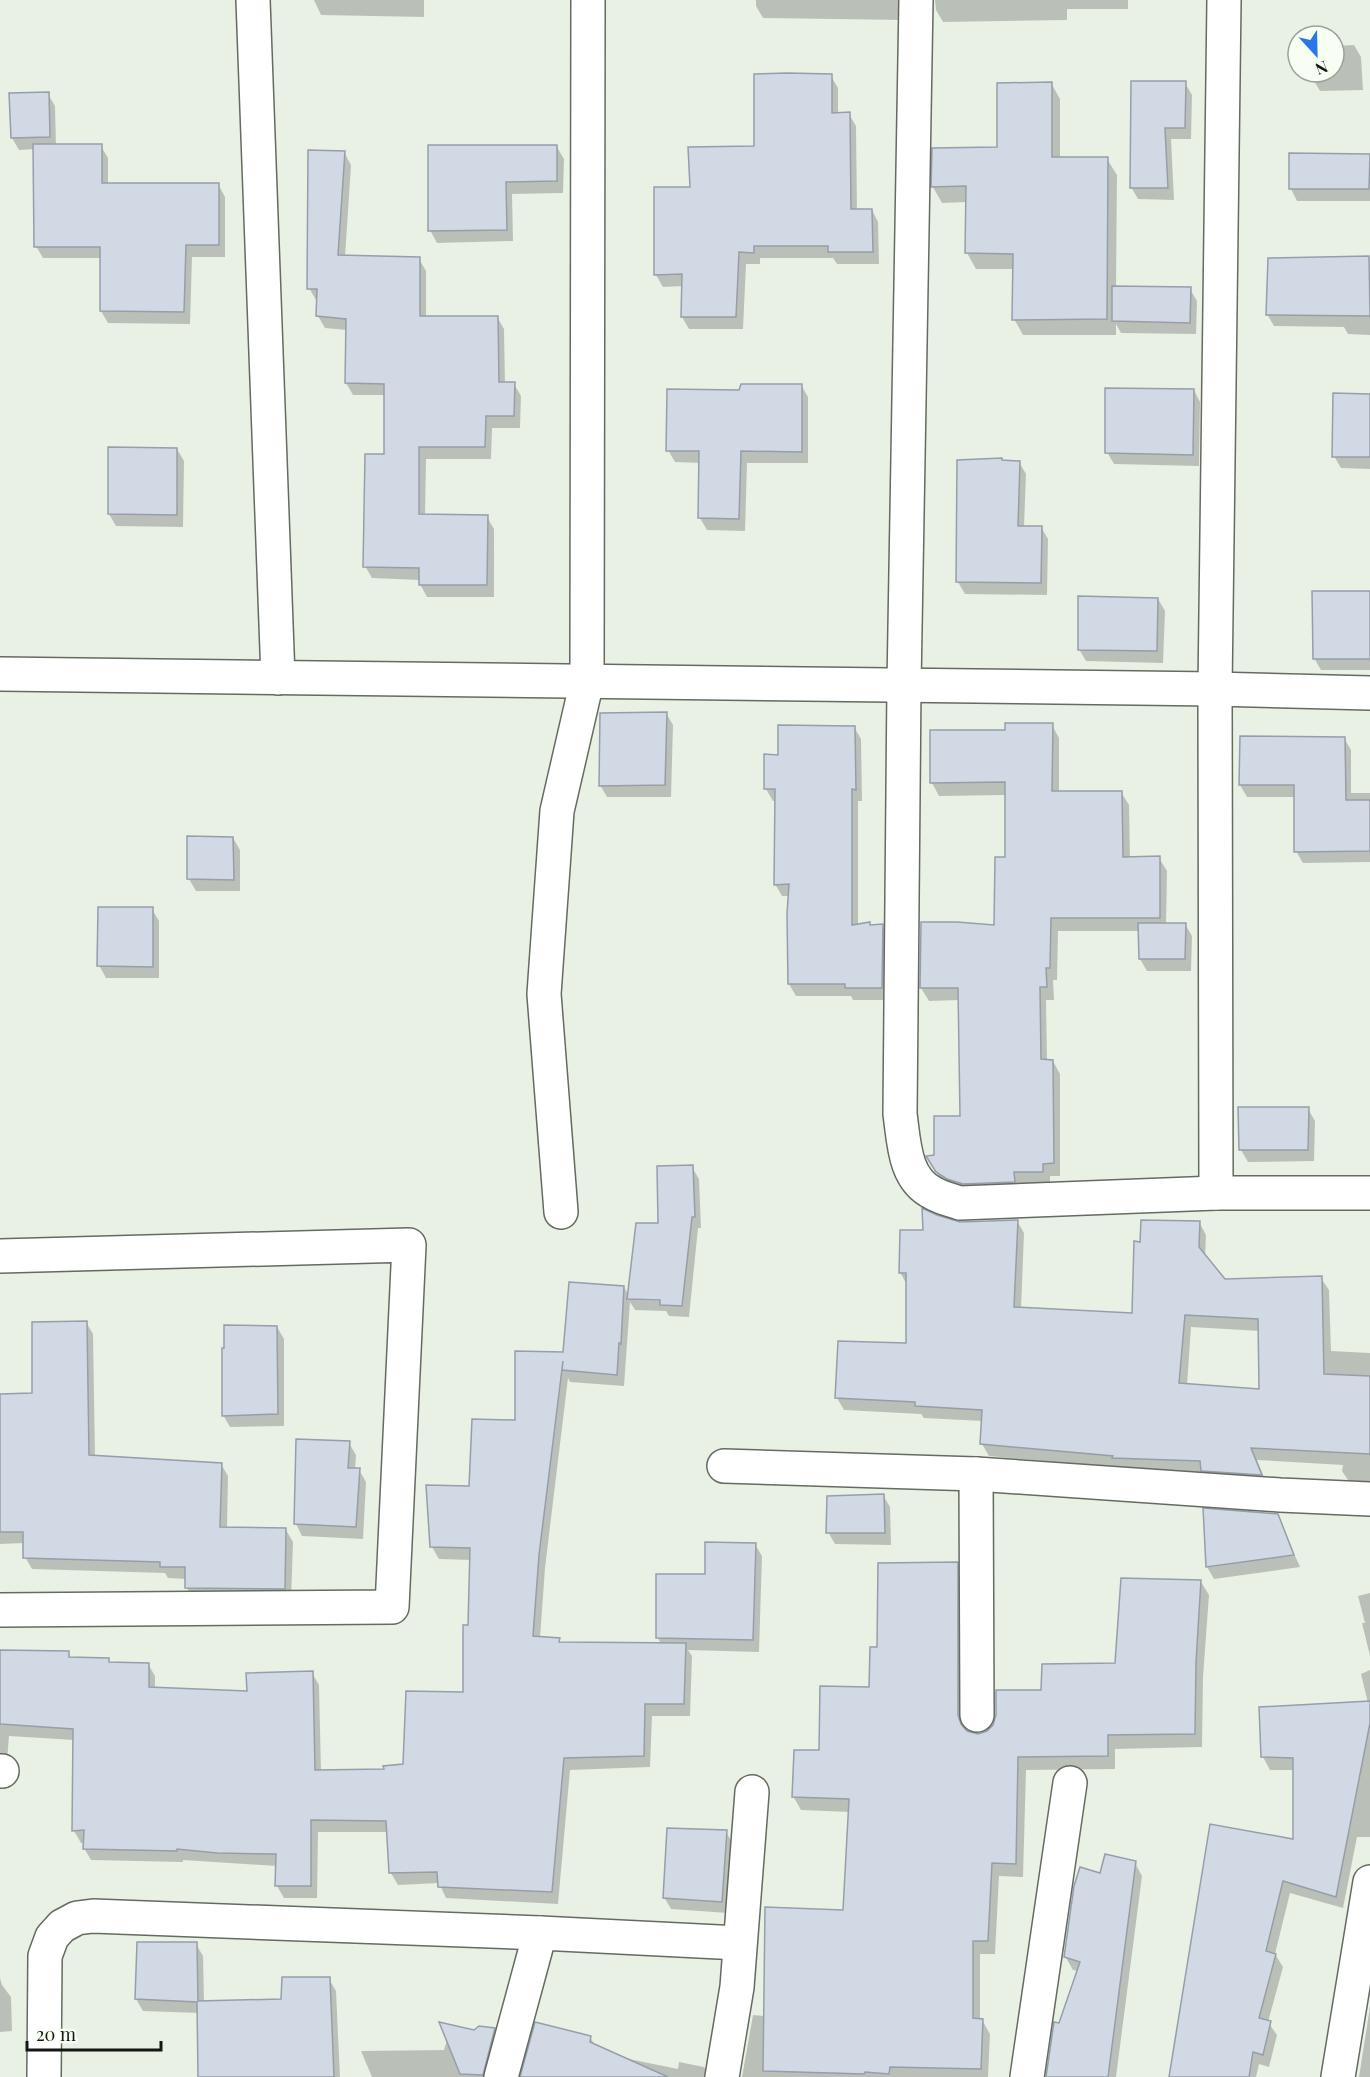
<svg xmlns="http://www.w3.org/2000/svg" width="1370" height="2077" viewBox="0 0 1370 2077" font-family="'Playfair Display',serif">
	<style>
		.shadow { fill: #0003; fill-rule: evenodd }
		.building { fill: #d1d9e5; stroke: #979ea9; stroke-width: 1.5; fill-rule: evenodd }
		.lines { fill: none; stroke-linecap: round; stroke-linejoin: round }
		.minor-casing { stroke: #646b60; stroke-width: 36 }
		.minor { stroke: #fff; stroke-width: 33 }
	</style>
	<rect width="100%" height="100%" fill="#e9f1e5"/>
	<!-- shadow -->
	<g class="shadow">
		<polygon points="314,0 424,0 424,17 321,15"/>
		<polygon points="756,0 909,0 903,20 763,18 756,6"/>
		<polygon points="935,0 1128,0 1128,9 1067,9 1067,20 943,22 936,10"/>
		<polygon points="1354,45 1361,57 1363,90 1320,91 1313,79 1313,72 1334,72 1334,46"/>
		<polygon points="831,76 838,88 838,114 849,114 856,126 857,211 872,210 878,222 879,264 837,264 833,258 760,258 760,264 746,264 743,329 689,329 682,317 683,286 663,287 656,275 691,188 756,147"/>
		<polygon points="1051,83 1060,99 1060,159 1107,159 1117,175 1116,288 1190,289 1197,301 1196,334 1121,333 1116,324 1116,335 1023,335 1014,319 1014,269 976,269 967,253 967,202 942,203 933,187 934,149 998,149"/>
		<polygon points="1185,83 1192,95 1191,139 1171,139 1174,200 1138,199 1131,187"/>
		<polygon points="48,94 55,106 56,146 101,146 108,158 108,185 218,184 225,197 225,257 192,257 190,324 108,323 101,311 102,258 43,258 36,246 35,149 19,150 12,138"/>
		<polygon points="557,147 564,159 563,193 512,194 513,241 437,243 430,230"/>
		<polygon points="344,152 351,165 345,257 419,259 426,271 426,318 497,317 504,329 505,384 514,384 521,396 520,428 492,428 491,459 426,459 425,516 487,517 494,529 494,597 427,597 420,584 420,580 372,578 365,566 385,456 386,395 353,395 346,383 347,330 325,328 318,316 318,300 316,300 309,288"/>
		<polygon points="1291,155 1370,155 1370,201 1297,201 1291,189"/>
		<polygon points="1368,258 1370,261 1370,335 1348,334 1344,327 1274,326 1267,314"/>
		<polygon points="801,385 808,397 808,463 747,463 745,531 707,530 700,518 701,463 675,462 668,450 740,391"/>
		<polygon points="1194,390 1200,402 1199,466 1114,464 1107,452"/>
		<polygon points="1370,396 1370,469 1341,468 1334,456"/>
		<polygon points="177,449 184,461 183,527 116,526 109,514"/>
		<polygon points="1019,462 1026,474 1024,527 1041,527 1048,539 1047,595 965,594 958,582"/>
		<polygon points="1370,592 1370,670 1321,670 1314,658"/>
		<polygon points="1158,599 1165,611 1163,663 1086,661 1079,649"/>
		<polygon points="666,713 673,725 671,797 607,797 600,785"/>
		<polygon points="1052,725 1059,738 1059,792 1121,792 1129,805 1130,858 1159,858 1167,871 1166,924 1185,924 1192,936 1191,971 1147,971 1140,959 1140,931 1058,931 1057,980 1053,980 1054,1000 1046,1000 1047,1061 1053,1061 1060,1074 1060,1176 1050,1176 1050,1185 971,1197 941,1181 928,1157 936,1157 961,1118 959,1000 929,1001 921,988 995,927 1006,858 1006,795 939,796 932,783 1007,732"/>
		<polygon points="854,727 861,739 862,801 858,801 858,926 882,925 889,937 889,1000 853,1000 851,996 796,996 789,984 790,896 782,896 775,884 776,801 773,801 766,789 779,756"/>
		<polygon points="1344,738 1351,750 1351,793 1370,793 1370,862 1303,863 1296,851 1295,797 1247,797 1240,785"/>
		<polygon points="233,838 240,850 240,891 196,891 189,879"/>
		<polygon points="152,909 159,921 159,978 106,978 99,965"/>
		<polygon points="1240,1108 1308,1109 1315,1121 1314,1161 1248,1162 1241,1150"/>
		<path d="M692 1167 699 1179 701 1228H698L689 1317 669 1316 666 1311 635 1310 630 1302 624 1386 570 1382 568 1378 545 1568 540 1638 559 1639 561 1644H661L658 1638 707 1575 755 1544 762 1556 759 1652 688 1650 692 1656 690 1716H652L650 1767 570 1770 558 1904 446 1898 439 1883 398 1885 391 1873 389 1832H318L317 1898H284L277 1886V1866L183 1860V1862L91 1860 84 1848 85 1842 81 1843 74 1831V1740L9 1736 7 1761 0 1762V1652L68 1653 71 1658 108 1660 110 1664H148L155 1676V1689L248 1693 312 1673 319 1685 321 1772 385 1770 405 1765 464 1694 472 1560 439 1559 432 1547 470 1487 565 1354 624 1287 629 1296 660 1224ZM634 1297 668 1298V1301L634 1300Z"/>
		<path d="M1017 1221 1024 1233 1021 1309 1133 1315 1141 1243 1199 1222 1206 1235 1205 1258 1224 1281 1321 1278 1329 1290 1331 1351 1370 1353V1485L1350 1483 1342 1471 1343 1465 1257 1460 1268 1487 1210 1483 1204 1473 1121 1470 1120 1468 989 1456 982 1444 983 1421 924 1418 921 1414 844 1410 837 1398 907 1345V1285L900 1272 924 1232 960 1223ZM1191 1327 1260 1331 1261 1391 1187 1385Z"/>
		<polygon points="86,1322 93,1334 95,1457 221,1464 228,1476 227,1528 286,1530 293,1542 291,1601 194,1600 187,1588 187,1579 168,1578 165,1573 32,1569 25,1557 25,1543 0,1544 0,1395 34,1394"/>
		<polygon points="277,1327 284,1339 284,1426 230,1427 223,1415"/>
		<polygon points="297,1441 349,1443 356,1455 355,1470 359,1470 366,1482 363,1539 302,1536 296,1524"/>
		<polygon points="883,1495 890,1507 891,1545 835,1544 828,1532"/>
		<polygon points="1277,1515 1300,1567 1214,1579 1207,1567"/>
		<polygon points="957,1563 965,1577 965,1730 976,1735 988,1732 1043,1691 1117,1664 1201,1582 1209,1595 1203,1677 1202,1747 1115,1749 1115,1769 1026,1770 1023,1877 999,1876 995,1954 980,1954 980,2020 982,2020 990,2034 988,2077 742,2077 753,2015 765,2016 844,1911 850,1812 801,1810 793,1796 820,1752 871,1688 879,1649"/>
		<polygon points="1370,1593 1370,1656 1362,1623 1365,1623 1358,1596"/>
		<polygon points="1370,1670 1370,1837 1357,1837 1343,1908 1290,1893 1275,1954 1283,1967 1268,2022 1277,2035 1269,2067 1259,2064 1256,2077 1211,2077 1294,1841 1295,1770 1270,1770 1263,1757 1368,1703 1361,1674"/>
		<polygon points="726,1832 733,1844 728,1913 671,1909 664,1897"/>
		<polygon points="1135,1863 1142,1876 1116,2077 1047,2077 1060,2024 1078,1971 1073,1970 1065,1956 1101,1875"/>
		<polygon points="196,1944 203,1956 204,2003 283,2000 329,1979 336,1991 340,2077 200,2077 199,2013 143,2011 136,1999"/>
		<polygon points="0,1978 2,1985 11,1997 12,2031 0,2032"/>
		<polygon points="1370,2007 1370,2077 1359,2077"/>
		<polygon points="451,2026 475,2031 494,2029 501,2041 492,2077 372,2077 361,2051 444,2050"/>
		<polygon points="590,2037 596,2047 619,2057 678,2069 679,2062 704,2067 710,2077 522,2077"/>
	</g>
	<!-- building -->
	<g class="building">
		<polygon points="787,73 832,74 832,113 850,112 851,209 872,209 873,252 828,252 828,246 754,246 754,253 739,252 736,317 681,317 682,274 654,275 654,187 690,187 688,147 754,146 754,74"/>
		<polygon points="1131,81 1186,81 1185,128 1165,128 1168,188 1130,188"/>
		<polygon points="1052,82 1052,157 1108,157 1107,319 1012,320 1013,254 965,253 966,186 931,187 932,148 997,147 997,83"/>
		<polygon points="49,92 50,137 11,138 9,93"/>
		<polygon points="33,144 102,144 102,183 219,183 219,245 186,245 184,312 100,311 100,247 34,247"/>
		<polygon points="428,145 557,145 557,181 506,182 507,230 428,231"/>
		<polygon points="308,150 345,151 338,255 420,257 420,316 498,316 499,382 515,382 514,416 486,416 485,447 419,447 419,514 488,515 487,585 419,585 419,568 363,567 365,454 384,454 384,384 345,383 346,319 316,316 317,289 307,289"/>
		<polygon points="1289,153 1370,154 1369,189 1289,189"/>
		<polygon points="1369,256 1370,316 1266,315 1268,258"/>
		<polygon points="1112,286 1191,287 1190,323 1112,321"/>
		<polygon points="741,384 802,384 802,452 741,451 739,519 698,518 699,451 666,451 667,389 739,390"/>
		<polygon points="1105,388 1194,389 1193,455 1105,453"/>
		<polygon points="1333,393 1370,394 1370,457 1332,457"/>
		<polygon points="108,447 177,448 177,515 108,514"/>
		<polygon points="1002,458 1002,460 1020,461 1018,526 1042,526 1041,583 956,582 957,460"/>
		<polygon points="1312,591 1370,591 1370,659 1313,659"/>
		<polygon points="1078,596 1158,598 1157,651 1078,650"/>
		<polygon points="667,712 665,785 599,786 600,713"/>
		<polygon points="1005,723 1053,723 1052,791 1122,791 1123,857 1160,856 1160,918 1051,918 1050,968 1046,968 1047,987 1040,987 1041,1059 1053,1060 1054,1163 1043,1164 1043,1172 1014,1172 1015,1182 963,1184 947,1179 936,1172 926,1156 934,1155 934,1116 960,1116 958,988 920,988 921,922 957,922 994,925 995,857 1005,857 1005,782 930,783 930,730 1005,730"/>
		<polygon points="778,725 855,726 856,790 852,789 852,925 870,922 870,925 883,924 882,988 845,988 845,984 788,984 787,914 789,884 774,885 775,789 764,789 764,754 778,755"/>
		<polygon points="1240,736 1345,737 1346,800 1370,800 1370,851 1294,852 1294,785 1239,785"/>
		<polygon points="187,836 233,837 234,880 187,879"/>
		<polygon points="98,907 153,907 153,967 97,966"/>
		<polygon points="1138,923 1186,923 1185,959 1139,959"/>
		<polygon points="1238,1107 1309,1107 1308,1150 1239,1150"/>
		<polygon points="693,1165 695,1217 692,1217 682,1306 660,1305 660,1300 627,1299 636,1223 658,1223 657,1166"/>
		<path d="M922 1208 937 1215 960 1222 1018 1220 1014 1307 1132 1313 1134 1241 1140 1242 1141 1220 1200 1221 1199 1247 1225 1279 1322 1276 1324 1374 1370 1376V1454L1251 1448 1262 1475 1201 1471 1200 1461 1112 1458 1113 1456 980 1444 982 1410 915 1406V1402L835 1398 838 1341 906 1343V1273H899L900 1230H923ZM1185 1315 1258 1319 1259 1389 1179 1383Z"/>
		<polygon points="569,1282 624,1286 621,1344 619,1343 617,1375 562,1370 563,1361 539,1555 533,1636 560,1638 559,1642 686,1643 684,1704 645,1704 644,1756 564,1758 552,1892 438,1887 437,1872 389,1873 386,1821 311,1820 311,1886 275,1886 276,1854 217,1853 177,1849 177,1851 83,1849 84,1830 72,1831 73,1729 0,1724 0,1650 69,1651 69,1657 109,1658 109,1662 149,1663 149,1687 247,1691 246,1673 313,1671 315,1770 384,1769 383,1766 403,1764 406,1691 463,1692 463,1625 468,1625 470,1548 430,1547 426,1485 469,1486 472,1419 515,1420 515,1351 563,1352"/>
		<polygon points="87,1321 89,1455 222,1463 220,1527 286,1528 285,1589 185,1588 185,1567 160,1567 160,1562 23,1558 23,1532 0,1532 0,1394 32,1393 32,1322"/>
		<polygon points="224,1325 277,1326 278,1414 222,1416 222,1348 224,1348"/>
		<polygon points="296,1439 350,1441 348,1468 360,1468 356,1527 294,1524"/>
		<polygon points="884,1494 885,1533 826,1533 827,1496"/>
		<polygon points="1203,1508 1278,1514 1294,1555 1206,1567"/>
		<polygon points="705,1542 756,1543 753,1640 656,1638 656,1574 705,1574"/>
		<polygon points="958,1562 958,1715 961,1724 967,1731 978,1734 987,1731 993,1725 996,1715 996,1690 1041,1690 1042,1664 1115,1663 1121,1578 1201,1580 1196,1662 1195,1734 1108,1735 1108,1756 1018,1757 1016,1864 992,1863 988,1941 973,1941 973,2018 983,2019 981,2069 890,2067 889,2074 865,2072 864,2074 763,2071 765,1907 843,1910 849,1799 792,1797 794,1750 819,1750 820,1686 869,1687 870,1647 877,1647 878,1563"/>
		<polygon points="1370,1701 1370,1723 1336,1897 1283,1881 1266,1951 1276,1954 1259,2018 1271,2021 1263,2055 1253,2052 1249,2077 1169,2077 1210,1824 1293,1839 1293,1758 1261,1757 1259,1707"/>
		<polygon points="667,1828 727,1830 722,1902 663,1898"/>
		<polygon points="1105,1854 1136,1861 1108,2077 1046,2077 1054,2022 1059,2023 1080,1962 1064,1957 1074,1886 1080,1867 1100,1873"/>
		<polygon points="137,1942 197,1942 198,2001 281,1999 282,1977 330,1977 334,2077 198,2077 197,2002 135,1999"/>
		<polygon points="439,2022 474,2030 479,2026 495,2028 483,2075 460,2074"/>
		<polygon points="535,2022 591,2036 590,2042 668,2077 520,2077"/>
	</g>
	<g class="lines">
		<!-- minor casing -->
		<g class="minor-casing">
			<g id="minor">
				<polyline points="253,0 278,678"/>
				<path d="M916 0 904 685 900 1114C904 1142 904 1179 933 1193 941 1198 951 1200 960 1203L1216 1193H1370"/>
				<polyline points="0,674 1215,689 1370,693"/>
				<polyline points="1216,1193 1215,689 1224,0"/>
				<polyline points="561,1212 544,994 557,811 587,681 588,0"/>
				<polyline points="0,1256 409,1245 392,1607 0,1610"/>
				<polyline points="724,1466 976,1474 1280,1495 1370,1499"/>
				<polyline points="976,1474 977,1715"/>
				<polyline points="0,1771 2,1771"/>
				<polyline points="44,2077 45,1956 52,1937 62,1926 77,1918 93,1916 540,1933 739,1943"/>
				<polyline points="501,2077 540,1933"/>
				<polyline points="722,2077 737,1987 752,1792"/>
				<polyline points="1027,2077 1070,1783"/>
				<polyline points="1338,2077 1370,1882"/>
			</g>
		</g>
		<!-- minor -->
		<use href="#minor" class="minor"/>
	</g>
	<!-- north arrow -->
	<g transform="translate(1316 54) rotate(158)"><circle r="28" fill="#f7fff2" stroke="#9ca299" stroke-width="1.5"/>
	<path d="M0-4.5L10 22L0 15L-10 22Z" fill="#2979e4"/>
	<text y="-9" font-size="16" font-weight="bold" text-anchor="middle" fill="#141713">N</text>
	</g>
	<!-- scale -->
	<path d="M27 2041v9h134v-9" fill="none" stroke="#141713" stroke-width="3"/>
	<text x="36" y="2041" font-size="18" fill="#141713" stroke="#f7fff2" stroke-width="4.5" paint-order="stroke">20 m</text>
</svg>
